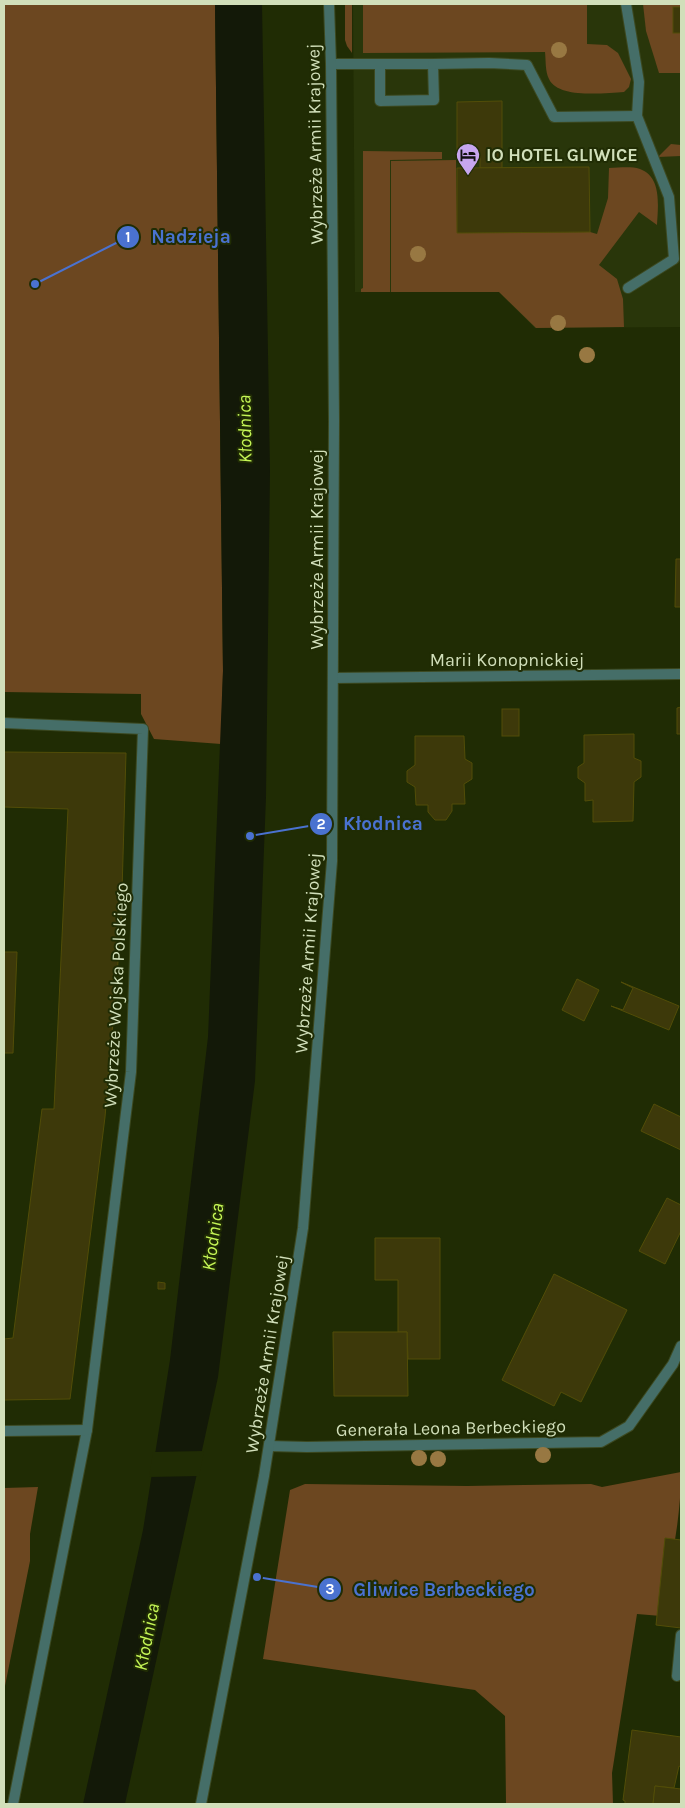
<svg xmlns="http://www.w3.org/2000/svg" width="685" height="1808" viewBox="0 0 685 1808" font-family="Karla,sans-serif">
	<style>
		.built { fill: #29360a }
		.green { fill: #6c4720 }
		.water { fill: #131908 }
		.pier { fill: #202c04 }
		.building { fill: #3d390a; stroke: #524d08 }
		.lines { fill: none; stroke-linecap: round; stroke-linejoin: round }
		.lane-casing { stroke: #3c4921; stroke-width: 12 }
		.street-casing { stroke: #3c4921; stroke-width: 12 }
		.lane { stroke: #456e68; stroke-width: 10 }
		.street { stroke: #456e68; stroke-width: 10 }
		.tree { fill: #987842 }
		.labels { text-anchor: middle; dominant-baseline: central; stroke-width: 4; stroke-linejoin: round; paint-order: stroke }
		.street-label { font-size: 18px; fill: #d1dfba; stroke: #202c04 }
		.poi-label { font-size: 18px; font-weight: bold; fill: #d1dfba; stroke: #202c04; text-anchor: start }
		.water-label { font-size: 19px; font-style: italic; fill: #c5f656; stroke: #202c04 }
		.leader { fill: none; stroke: #4a72d0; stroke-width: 2 }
		.callout-dot { fill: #4a72d0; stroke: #202c04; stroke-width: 2 }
		.mark-label { font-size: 15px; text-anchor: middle; font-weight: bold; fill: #fff }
		.callout-label { font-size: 19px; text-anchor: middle; font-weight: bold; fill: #4a72d0; stroke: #202c04; stroke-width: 4; stroke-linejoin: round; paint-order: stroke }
	</style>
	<rect width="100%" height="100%" fill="#202c04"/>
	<!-- built -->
	<polygon class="built" points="353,4 681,4 681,327 535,328 499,292 355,292"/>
	<!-- green -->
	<g class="green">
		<polygon points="4,4 215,4 223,671 221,744 154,739 141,714 141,694 4,692"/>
		<polygon points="345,4 352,4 352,53 347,46 345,40"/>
		<path d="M363 4H587V44L607 45 618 53 631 79 629 87 624 92C605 93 558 99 549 79 545 71 546 61 545 52L363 53Z"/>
		<polygon points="643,4 681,4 681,73 659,73 646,31"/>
		<polygon points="671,144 681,145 681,156 658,157"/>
		<polygon points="363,151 442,152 442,159 390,160 390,292 361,292 361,289 363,288"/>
		<path d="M456 160 457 233 590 232 597 234 608 198 609 168C619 168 630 166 640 169 662 177 658 206 657 225L639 212 599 265 617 279 623 299 624 327 536 328 499 292H391V161Z"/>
		<path d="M681 1472C681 1521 670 1568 661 1616L637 1614 612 1773 613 1804H506L505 1716 475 1690 263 1659 290 1490 305 1484 467 1486 591 1484 602 1487Z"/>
		<polygon points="38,1487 30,1534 30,1561 4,1691 4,1488"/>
	</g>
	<!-- water -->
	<polygon class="water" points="215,4 262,4 270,471 266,797 255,1081 218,1377 125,1804 83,1804 143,1530 170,1360 208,1037 223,671"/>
	<!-- pier -->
	<polygon class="pier" points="204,1451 199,1476 149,1477 153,1452"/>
	<!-- building -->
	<g class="building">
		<rect x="673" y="7" width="8" height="26"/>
		<polygon points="502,101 502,168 480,168 480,156 457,156 457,102"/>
		<polygon points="589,167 590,232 457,233 457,168"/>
		<polygon points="676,559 681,559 681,607 675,607"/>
		<polygon points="681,707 681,734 677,734 677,708"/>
		<rect x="502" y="709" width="17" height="27"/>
		<polygon points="634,734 634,758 641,761 641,777 634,782 633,821 593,822 593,800 585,801 585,783 578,778 578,767 584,763 584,735"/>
		<polygon points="415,736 464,736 465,759 472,763 472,779 464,784 465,804 452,804 452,811 446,820 435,820 428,812 428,805 416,805 415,787 407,782 407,771 415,765"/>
		<polygon points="4,752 126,753 121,926 105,1117 70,1399 4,1400 4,1339 13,1338 42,1109 54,1109 68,809 4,807"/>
		<polygon points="4,952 17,952 13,1053 4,1053"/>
		<polygon points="577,979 599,990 584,1021 562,1010"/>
		<polygon points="621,982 679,1006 669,1030 611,1006 623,1010 633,988"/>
		<polygon points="654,1104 681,1117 681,1150 641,1131"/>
		<polygon points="667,1198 681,1205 681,1231 665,1264 639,1251"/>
		<polygon points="375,1238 440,1238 440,1359 408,1359 407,1332 398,1332 398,1280 375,1280"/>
		<polygon points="554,1274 627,1310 581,1402 561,1392 554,1406 502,1380"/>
		<polygon points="158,1282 165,1283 165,1289 158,1289"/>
		<polygon points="333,1332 407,1332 408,1396 334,1396"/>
		<polygon points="665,1538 681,1540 681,1628 656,1625"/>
		<polygon points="632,1730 681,1737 681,1767 679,1766 674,1788 655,1786 653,1804 625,1804 625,1801 623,1800"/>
		<polygon points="655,1786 681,1789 681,1804 653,1804"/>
	</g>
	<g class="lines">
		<!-- lane casing -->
		<g class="lane-casing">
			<g id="lane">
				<polyline points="626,4 639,82 637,116 669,197 674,259 628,288"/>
				<polyline points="331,64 380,64 380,101 434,100 433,64 380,64"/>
				<polyline points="433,64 489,63 527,65 554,117 637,116"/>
				<polyline points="677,1676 681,1635"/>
			</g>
		</g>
		<!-- street casing -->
		<g class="street-casing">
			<g id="street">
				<polyline points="333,678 681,674"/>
				<polyline points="4,723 143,729 131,1072 87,1430 13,1804"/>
				<polyline points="4,1431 87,1430"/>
				<polyline points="269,1446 307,1447 601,1442 629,1426 673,1364 681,1346"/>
				<polyline points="201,1804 264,1476 303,1228 332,861 334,420 331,64 329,4"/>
			</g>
		</g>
		<!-- lane -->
		<use href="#lane" class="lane"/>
		<!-- street -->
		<use href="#street" class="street"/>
	</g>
	<!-- trees -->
	<g class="tree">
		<circle cx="559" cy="50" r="8"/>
		<circle cx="418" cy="254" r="8"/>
		<circle cx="558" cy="323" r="8"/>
		<circle cx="587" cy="355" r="8"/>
		<circle cx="543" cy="1455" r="8"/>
		<circle cx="419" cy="1458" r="8"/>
		<circle cx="438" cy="1459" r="8"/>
	</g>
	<!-- icons -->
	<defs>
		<g id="hotel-pin" transform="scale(1.25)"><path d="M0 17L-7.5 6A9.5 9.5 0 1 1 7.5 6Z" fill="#c7a6ef" stroke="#202c04"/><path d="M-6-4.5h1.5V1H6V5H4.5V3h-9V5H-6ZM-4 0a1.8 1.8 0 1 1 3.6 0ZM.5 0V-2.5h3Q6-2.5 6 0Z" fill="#111"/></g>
	</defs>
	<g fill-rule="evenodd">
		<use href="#hotel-pin" x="468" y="155"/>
	</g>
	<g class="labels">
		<!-- street labels -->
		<g class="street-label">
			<text transform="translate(315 144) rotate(-91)">Wybrzeże Armii Krajowej</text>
			<text transform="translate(317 549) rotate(-90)">Wybrzeże Armii Krajowej</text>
			<text x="507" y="660">Marii Konopnickiej</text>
			<text transform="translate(308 953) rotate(-86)">Wybrzeże Armii Krajowej</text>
			<text transform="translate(116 995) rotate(-87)">Wybrzeże Wojska Polskiego</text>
			<text transform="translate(267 1354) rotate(-81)">Wybrzeże Armii Krajowej</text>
			<text transform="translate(451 1428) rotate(-1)">Generała Leona Berbeckiego</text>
		</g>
		<!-- poi labels -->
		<g class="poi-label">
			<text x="486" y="155">IO HOTEL GLIWICE</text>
		</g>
		<!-- water labels -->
		<g class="water-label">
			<text transform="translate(245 429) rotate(-91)">Kłodnica</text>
			<text transform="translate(213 1237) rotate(-82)">Kłodnica</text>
			<text transform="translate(147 1637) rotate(-79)">Kłodnica</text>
		</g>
	</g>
	<!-- callouts -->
	<path class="leader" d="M35 284L128 237M250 836L321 824M257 1577L330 1589"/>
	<g class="callout-dot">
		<circle cx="35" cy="284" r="5"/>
		<circle cx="250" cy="836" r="5"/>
		<circle cx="257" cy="1577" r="5"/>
		<circle cx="128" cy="237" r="12"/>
		<circle cx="321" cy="824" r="12"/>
		<circle cx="330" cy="1589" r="12"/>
	</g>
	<g class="mark-label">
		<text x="128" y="242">1</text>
		<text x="321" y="829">2</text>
		<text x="330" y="1594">3</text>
	</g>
	<g class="callout-label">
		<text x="191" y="243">Nadzieja</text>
		<text x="383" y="830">Kłodnica</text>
		<text x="444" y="1596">Gliwice Berbeckiego</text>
	</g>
	<!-- border -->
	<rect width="685" height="1808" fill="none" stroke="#d1dfba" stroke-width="10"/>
</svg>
